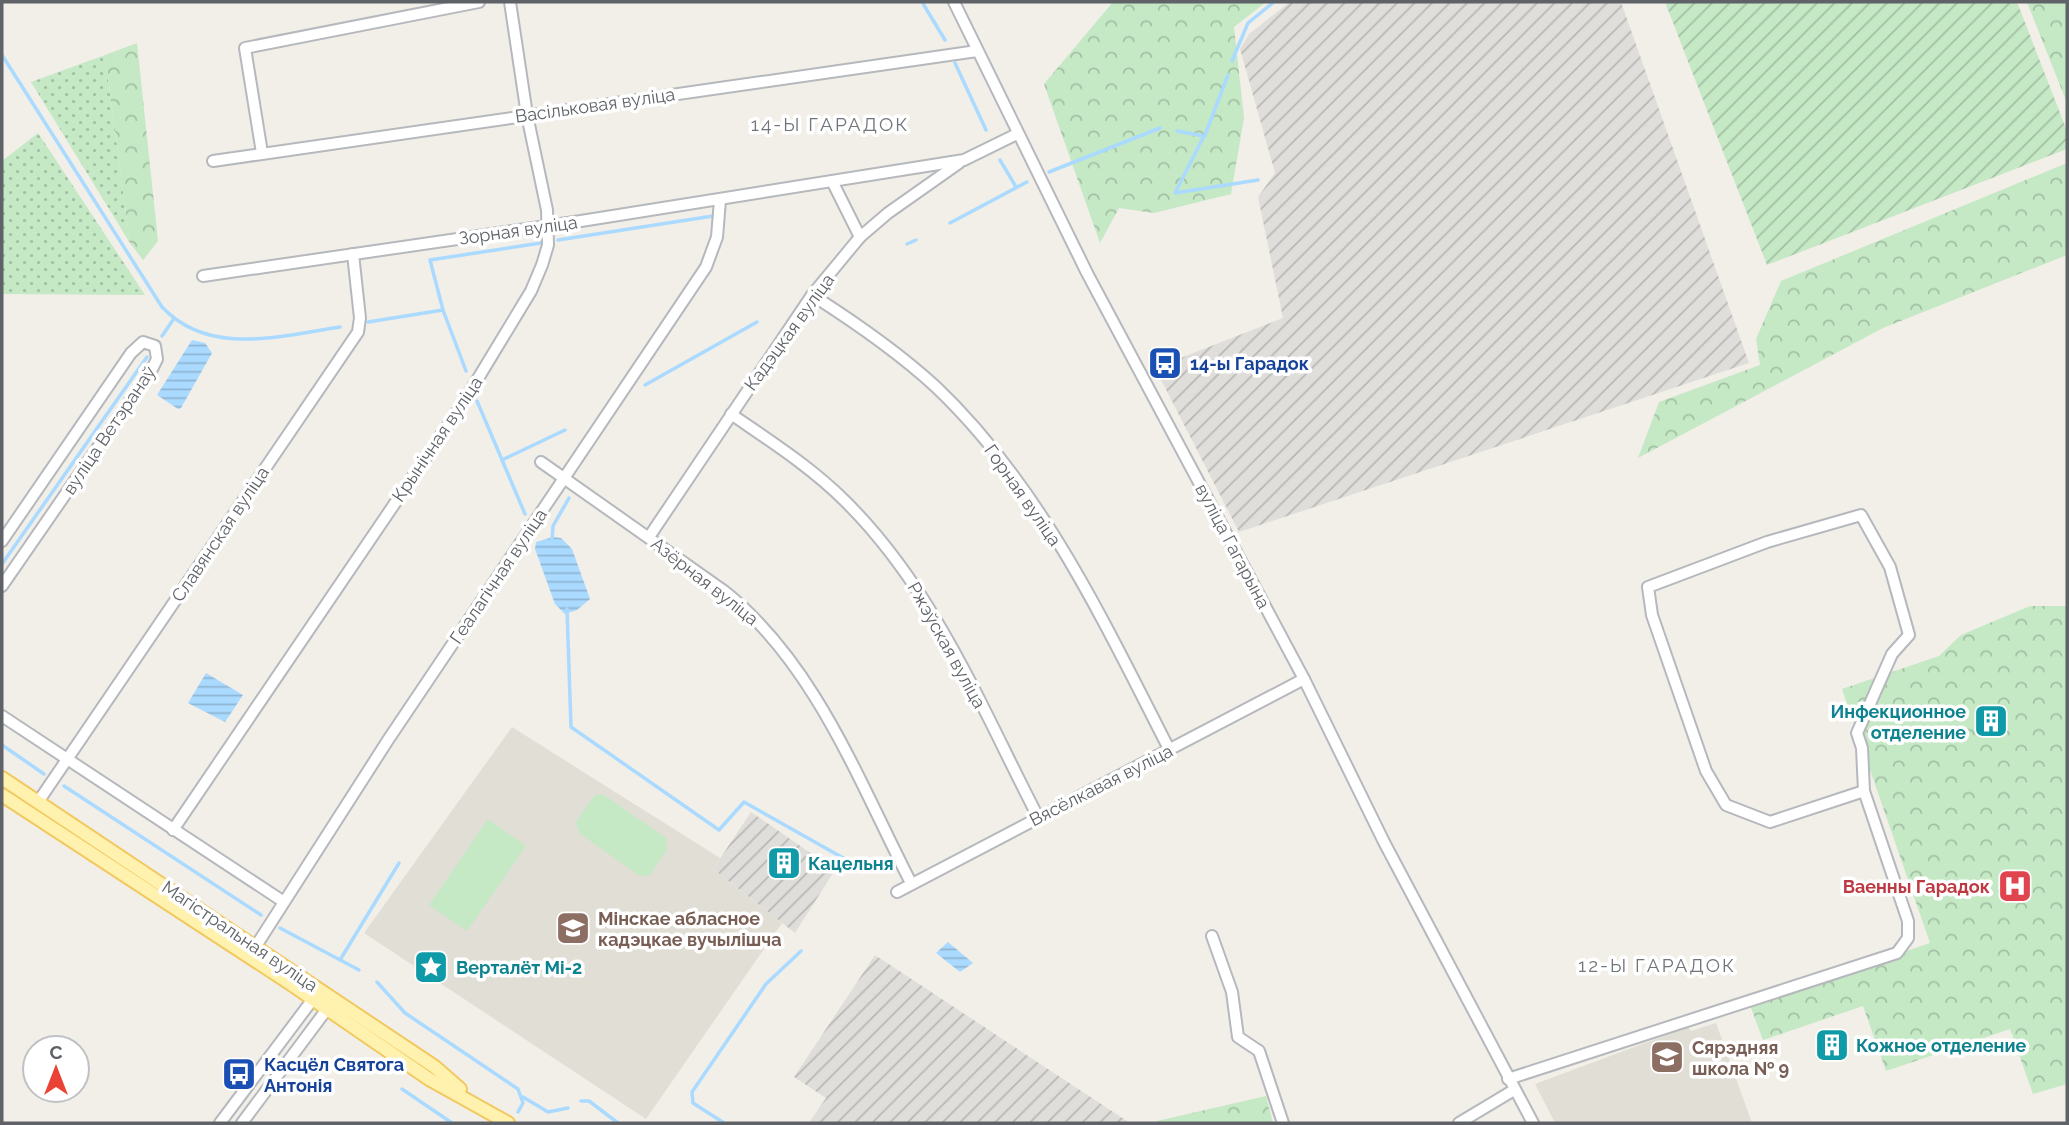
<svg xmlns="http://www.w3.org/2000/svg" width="2069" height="1125" viewBox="0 0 2069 1125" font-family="Raleway,sans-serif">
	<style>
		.industrial { fill: url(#industrial-furrows) }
		.education { fill: #e1ded6 }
		.grass { fill: url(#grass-dots) }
		.forest { fill: url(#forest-crowns) }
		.garden { fill: url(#garden-furrows) }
		.pitch { fill: #c5e8c5 }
		.water { fill: url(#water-rules) }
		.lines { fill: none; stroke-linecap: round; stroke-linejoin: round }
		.stream { stroke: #aadaff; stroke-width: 3.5 }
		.minor-casing { stroke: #b5b8bc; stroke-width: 14 }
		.major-casing { stroke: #f2c960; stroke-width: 16 }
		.minor { stroke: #fff; stroke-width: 10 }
		.major { stroke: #fff2af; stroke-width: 12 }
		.labels { text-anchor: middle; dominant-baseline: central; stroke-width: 7; stroke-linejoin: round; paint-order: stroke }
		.street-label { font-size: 18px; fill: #5f6368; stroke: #fff }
		.transit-label { font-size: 18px; font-weight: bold; fill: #164399; stroke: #fff; text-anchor: start }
		.culture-label { font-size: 18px; font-weight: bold; fill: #0d838f; stroke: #fff; text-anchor: start }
		.health-label { font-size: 18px; font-weight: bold; fill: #be3a42; stroke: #fff; text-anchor: end }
		.education-label { font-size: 18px; font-weight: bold; fill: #785e54; stroke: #fff; text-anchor: start }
		.neighbourhood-label { font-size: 19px; letter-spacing: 2px; fill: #70757a; stroke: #fff }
	</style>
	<defs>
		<pattern id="industrial-furrows" width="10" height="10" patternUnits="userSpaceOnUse" patternTransform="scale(1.75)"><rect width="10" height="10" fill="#e0deda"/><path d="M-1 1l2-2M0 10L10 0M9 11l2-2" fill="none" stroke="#b9b8b5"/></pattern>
		<pattern id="grass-dots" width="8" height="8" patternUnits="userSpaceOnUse" patternTransform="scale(1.75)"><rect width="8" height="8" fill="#c5e8c5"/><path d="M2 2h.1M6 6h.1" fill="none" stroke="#a3c0a4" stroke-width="1.8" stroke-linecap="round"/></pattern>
		<pattern id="forest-crowns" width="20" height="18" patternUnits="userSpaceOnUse" patternTransform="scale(1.75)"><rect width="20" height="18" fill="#c5e8c5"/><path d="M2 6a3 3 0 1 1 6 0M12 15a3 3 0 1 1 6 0" fill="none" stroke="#a3c0a4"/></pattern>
		<pattern id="garden-furrows" width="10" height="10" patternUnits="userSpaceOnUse" patternTransform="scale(1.75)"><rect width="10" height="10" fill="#c5e8c5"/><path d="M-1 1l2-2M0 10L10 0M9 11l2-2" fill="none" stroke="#a3c0a4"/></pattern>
		<pattern id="water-rules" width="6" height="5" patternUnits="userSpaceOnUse" patternTransform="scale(1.75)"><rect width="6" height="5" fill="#aadaff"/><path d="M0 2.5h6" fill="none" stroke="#8eb4d2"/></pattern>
	</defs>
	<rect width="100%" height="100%" fill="#f1efe8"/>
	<!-- industrial -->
	<g class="industrial">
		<polygon points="1290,2 1621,2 1749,363 1239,532 1155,368 1283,318 1258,197 1275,173 1240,49 1249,34"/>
		<polygon points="751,812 835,870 795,933 713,869"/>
		<polygon points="875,955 1130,1123 809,1123 826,1098 794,1077"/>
	</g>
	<!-- education -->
	<g class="education">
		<polygon points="512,727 720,858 713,869 782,923 646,1119 364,933"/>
		<polygon points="1716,1023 1752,1123 1555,1123 1535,1084 1688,1027 1691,1031"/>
	</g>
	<!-- grass -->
	<g class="grass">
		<polygon points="105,55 130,243 31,82"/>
		<polygon points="38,133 145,295 2,294 2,161"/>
	</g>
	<!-- forest -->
	<g class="forest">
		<polygon points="1113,2 1266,2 1234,27 1244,118 1231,194 1154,213 1119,208 1100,243 1044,84"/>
		<polygon points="2027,2 2067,2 2067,103"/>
		<polygon points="137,43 158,241 143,260 130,243 105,55"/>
		<polygon points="2067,163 2067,255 1883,328 1638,458 1659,402 1760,365 1756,339 1781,281"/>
		<polygon points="2030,606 2067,606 2067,1084 2033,1094 2010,1029 1886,1071 1863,1006 1763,1040 1750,1005 1930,943 1842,689 1939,656 1961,635"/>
		<polygon points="1266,1096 1273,1123 1155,1123 1157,1121"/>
	</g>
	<!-- garden -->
	<polygon class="garden" points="1665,2 2017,2 2067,131 2067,149 1767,265"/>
	<!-- pitch -->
	<g class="pitch">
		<polygon points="595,795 604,795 666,838 667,849 650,875 640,876 579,833 576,822"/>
		<polygon points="488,819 526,846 467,931 429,905"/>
	</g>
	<!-- water -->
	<g class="water">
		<polygon points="192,340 205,343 212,353 181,408 178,409 157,395"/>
		<polygon points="553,537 561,538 572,549 590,599 577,610 565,614 555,604 535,549 536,542"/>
		<polygon points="206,673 243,695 225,722 188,703"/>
		<polygon points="948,942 973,963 960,972 936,953"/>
	</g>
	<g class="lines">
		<!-- stream -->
		<g class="stream">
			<polyline points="922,2 945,40"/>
			<path d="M2 55 162 307C209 357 280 336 340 327"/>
			<polyline points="1232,61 1248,23 1274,2"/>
			<polyline points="955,63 986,130"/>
			<polyline points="1177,131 1204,136 1175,193 1258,180"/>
			<polyline points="1205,135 1228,75"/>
			<polyline points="1000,160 1016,187"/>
			<polyline points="1049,172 1160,128"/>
			<polyline points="950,223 1027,182"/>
			<polyline points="558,240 713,216"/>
			<polyline points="907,244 916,240"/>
			<polyline points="368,322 443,310"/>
			<polyline points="162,336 173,320"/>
			<polyline points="466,371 443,310 430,260 541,243"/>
			<polyline points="645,385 757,322"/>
			<polyline points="477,401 525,514"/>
			<polyline points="502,460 565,430"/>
			<polyline points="552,541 553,526 569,498"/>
			<polyline points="2,564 147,357"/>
			<polyline points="567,609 571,727 719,830 744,802 845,859"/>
			<polyline points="2,745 44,774"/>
			<polyline points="64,786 261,915"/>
			<polyline points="280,928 359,970"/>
			<polyline points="340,960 399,863"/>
			<polyline points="377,982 405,1013 518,1089 523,1103 518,1112"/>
			<polyline points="402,1089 452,1123"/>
			<polyline points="523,1097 548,1112 568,1108"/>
			<polyline points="581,1101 589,1101 618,1123"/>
			<polyline points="724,1123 693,1103 692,1092 766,984 801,951"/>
		</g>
		<!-- minor casing -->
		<g class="minor-casing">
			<g id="minor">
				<polyline points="954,2 1087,273 1304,679 1384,842 1533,1123"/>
				<polyline points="262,153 245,48 479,2"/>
				<polyline points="213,161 977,51"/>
				<polyline points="832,181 860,237"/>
				<polyline points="203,276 581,221 964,160 1017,134"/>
				<path d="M812 295C856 323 898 352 936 387 1042 488 1104 622 1169 749"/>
				<path d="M731 414C770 441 811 467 845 501 935 590 981 707 1038 817"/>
				<path d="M541 462 724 591C815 663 859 782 911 883"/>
				<polyline points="649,537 812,295 860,237 888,213 959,163"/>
				<polyline points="2,541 131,353 143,342 155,346 157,359 152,369 2,586"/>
				<polyline points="2,716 284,902"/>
				<polyline points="38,802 358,332 360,318 353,254"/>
				<polyline points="173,830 465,400 531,291 542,265 548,245 547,210 527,115 510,2"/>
				<polyline points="897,892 1304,679"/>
				<polyline points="1212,936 1232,992 1238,1037 1259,1051 1283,1123"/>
				<polyline points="256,946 388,740 706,267 717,237 720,200"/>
				<polyline points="1508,1079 1897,953 1908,938 1908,921 1864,791 1862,748 1857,733 1892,654 1909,635 1890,567 1861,515 1767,542 1648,587 1652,615 1706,771 1726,805 1770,822 1864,791"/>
				<polyline points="220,1123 313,999 318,997"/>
				<polyline points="242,1123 327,1009 328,1000"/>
				<polyline points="1459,1123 1514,1090"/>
			</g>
		</g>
		<!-- major casing -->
		<g class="major-casing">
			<g id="major">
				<polyline points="2,778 435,1067 460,1089"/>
				<polyline points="2,795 288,982 429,1079 508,1123"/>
			</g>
		</g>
		<!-- minor -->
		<use href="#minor" class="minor"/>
		<!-- major -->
		<use href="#major" class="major"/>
	</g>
	<!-- icons -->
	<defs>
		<g id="bus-square" transform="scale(1.75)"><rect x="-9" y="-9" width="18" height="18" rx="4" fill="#1a4fb4" stroke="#fff"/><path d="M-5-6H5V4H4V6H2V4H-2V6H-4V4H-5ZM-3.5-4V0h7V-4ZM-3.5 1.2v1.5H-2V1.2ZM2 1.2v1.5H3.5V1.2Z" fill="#fff"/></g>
		<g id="building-square" transform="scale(1.75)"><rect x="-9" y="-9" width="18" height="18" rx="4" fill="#0f9aa8" stroke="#fff"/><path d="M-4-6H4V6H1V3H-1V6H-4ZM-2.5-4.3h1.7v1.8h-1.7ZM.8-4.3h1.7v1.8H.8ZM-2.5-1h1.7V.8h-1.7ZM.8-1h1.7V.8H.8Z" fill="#fff"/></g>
		<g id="hospital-square" transform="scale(1.75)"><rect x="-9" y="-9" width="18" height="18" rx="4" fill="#e0444e" stroke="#fff"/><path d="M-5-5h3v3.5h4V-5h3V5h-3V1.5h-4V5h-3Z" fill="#fff"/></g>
		<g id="school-square" transform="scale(1.75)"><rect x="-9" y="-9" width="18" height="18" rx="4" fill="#8d6e63" stroke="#fff"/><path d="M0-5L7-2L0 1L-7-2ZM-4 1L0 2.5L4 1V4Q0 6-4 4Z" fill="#fff"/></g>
		<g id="sight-square" transform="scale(1.75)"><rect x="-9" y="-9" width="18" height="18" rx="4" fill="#0f9aa8" stroke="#fff"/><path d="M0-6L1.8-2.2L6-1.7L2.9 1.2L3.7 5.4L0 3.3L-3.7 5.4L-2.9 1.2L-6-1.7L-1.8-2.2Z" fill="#fff"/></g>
	</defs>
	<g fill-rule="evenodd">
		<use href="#bus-square" x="1165" y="363"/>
		<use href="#building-square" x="1991" y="721"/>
		<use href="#building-square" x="784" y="863"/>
		<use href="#hospital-square" x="2015" y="886"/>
		<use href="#school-square" x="573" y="928"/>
		<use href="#sight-square" x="431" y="967"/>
		<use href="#building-square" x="1832" y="1045"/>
		<use href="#school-square" x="1667" y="1057"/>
		<use href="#bus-square" x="239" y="1074"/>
	</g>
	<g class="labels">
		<!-- street labels -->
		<g class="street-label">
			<text transform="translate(595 105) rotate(-8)">Васільковая вуліца</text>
			<text transform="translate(518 230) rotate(-8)">Зорная вуліца</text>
			<text transform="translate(789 332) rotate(-54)">Кадэцкая вуліца</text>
			<text transform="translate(109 430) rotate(-56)">вуліца Ветэранаў</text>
			<text transform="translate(437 439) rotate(-56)">Крынічная вуліца</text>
			<text transform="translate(1023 495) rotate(55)">Горная вуліца</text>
			<text transform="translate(220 534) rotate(-56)">Славянская вуліца</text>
			<text transform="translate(1233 546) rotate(62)">вуліца Гагарына</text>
			<text transform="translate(498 576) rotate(-56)">Геалагічная вуліца</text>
			<text transform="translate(705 581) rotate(38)">Азёрная вуліца</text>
			<text transform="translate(947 645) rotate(61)">Ржэўская вуліца</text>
			<text transform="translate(1101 785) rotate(-27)">Вясёлкавая вуліца</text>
			<text transform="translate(240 936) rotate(34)">Магістральная вуліца</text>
		</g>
		<!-- transit labels -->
		<g class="transit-label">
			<text x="1190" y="363">14-ы Гарадок</text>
			<text x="264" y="1064">Касцёл Святога<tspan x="264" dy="21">Антонія</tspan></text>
		</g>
		<!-- culture labels -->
		<g class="culture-label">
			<text x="1966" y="711" text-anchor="end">Инфекционное<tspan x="1966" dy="21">отделение</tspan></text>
			<text x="808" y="863">Кацельня</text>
			<text x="456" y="967">Верталёт Мі-2</text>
			<text x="1856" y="1045">Кожное отделение</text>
		</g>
		<!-- health labels -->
		<g class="health-label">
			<text x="1990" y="886">Ваенны Гарадок</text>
		</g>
		<!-- education labels -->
		<g class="education-label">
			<text x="598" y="918">Мінскае абласное<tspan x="598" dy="21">кадэцкае вучылішча</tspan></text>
			<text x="1692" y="1047">Сярэдняя<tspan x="1692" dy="21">школа № 9</tspan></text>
		</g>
		<!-- neighbourhood labels -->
		<g class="neighbourhood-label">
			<text x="830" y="124">14-Ы ГАРАДОК</text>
			<text x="1657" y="965">12-Ы ГАРАДОК</text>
		</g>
	</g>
	<!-- border -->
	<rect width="2069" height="1125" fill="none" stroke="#5f6368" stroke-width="7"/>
	<!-- north arrow -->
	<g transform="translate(56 1069)"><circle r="33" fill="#ffffff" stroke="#bfc1c3" stroke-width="2"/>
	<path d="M0-5L12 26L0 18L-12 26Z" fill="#ea4335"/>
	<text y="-10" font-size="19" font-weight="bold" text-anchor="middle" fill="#5f6368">С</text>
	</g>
</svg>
